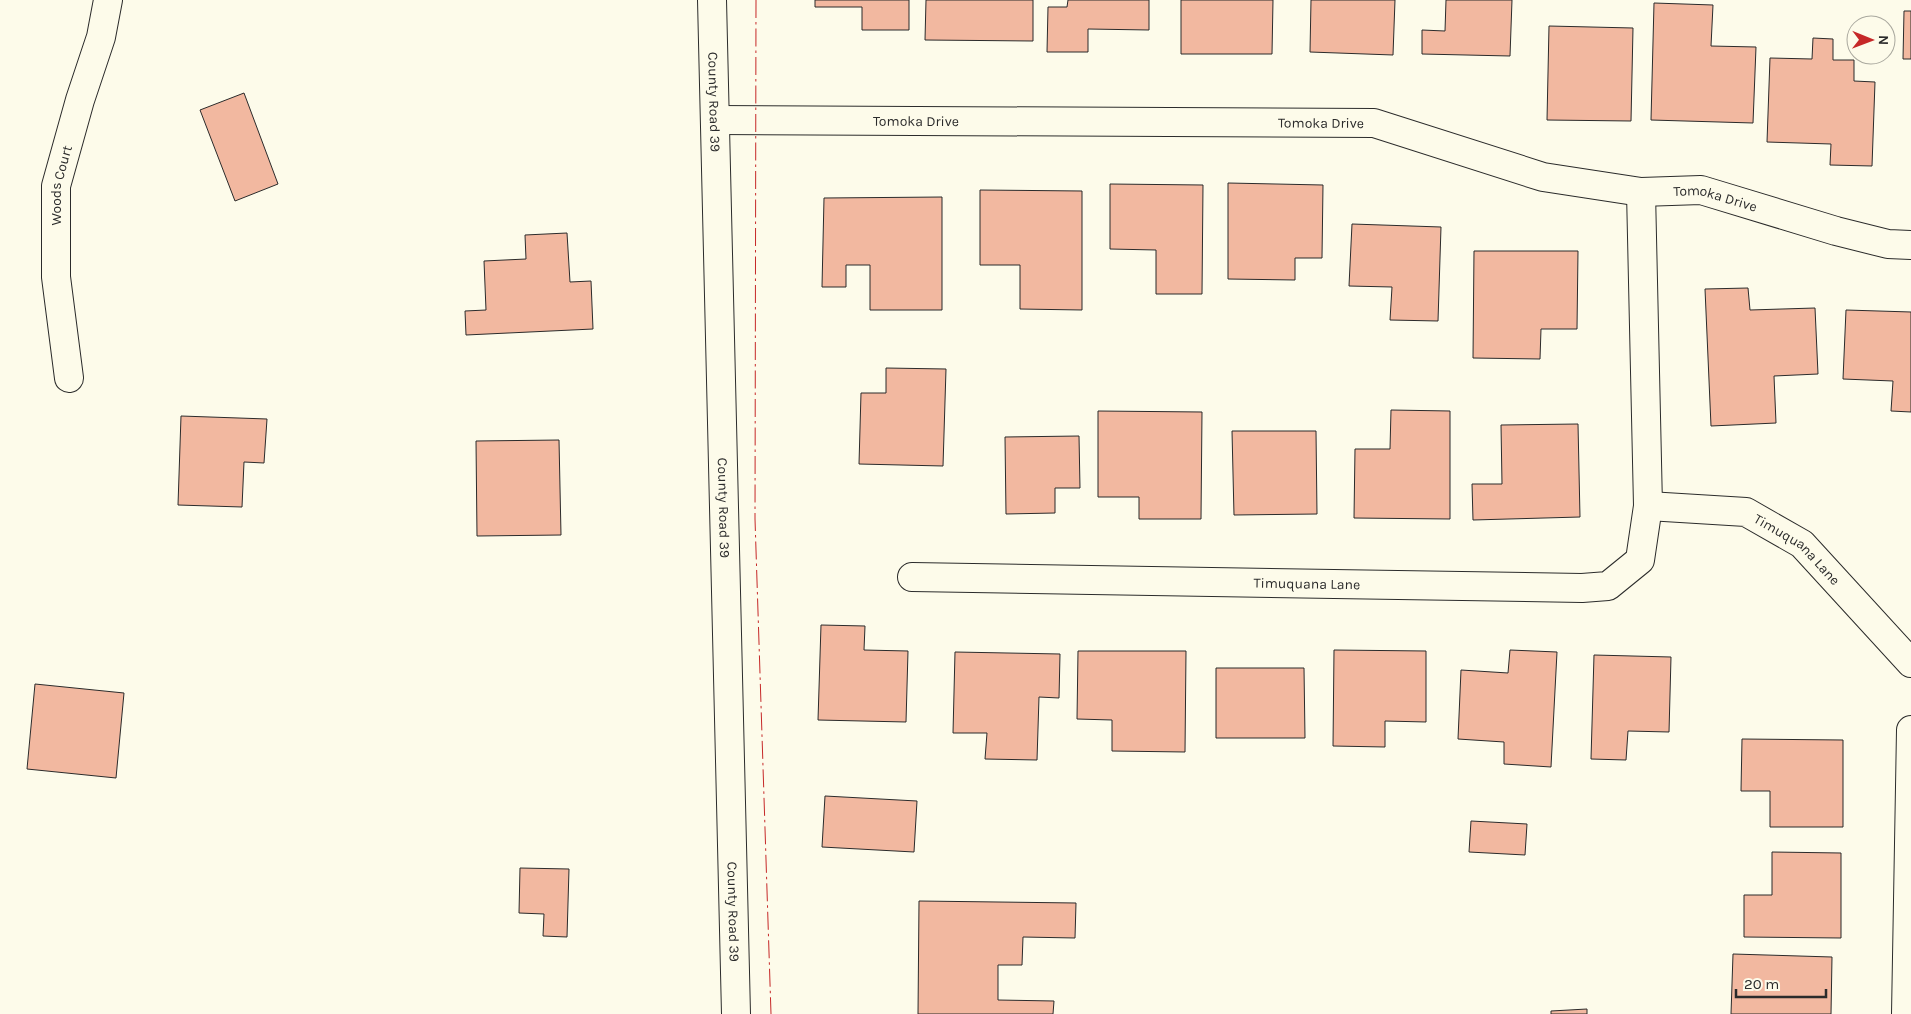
<svg xmlns="http://www.w3.org/2000/svg" width="1911" height="1014" viewBox="0 0 1911 1014" font-family="Karla,sans-serif">
	<style>
		.building { fill: #f2b8a0; stroke: #2b2b2b }
		.lines { fill: none; stroke-linecap: round; stroke-linejoin: round }
		.minor-casing { stroke: #2b2b2b; stroke-width: 30 }
		.tertiary-casing { stroke: #2b2b2b; stroke-width: 30 }
		.minor { stroke: #fdfbea; stroke-width: 28 }
		.tertiary { stroke: #fdfbea; stroke-width: 28 }
		.power { stroke: #c62828; stroke-width: 1; stroke-dasharray: 18 4 2.5 4; stroke-linecap: butt }
		.labels { text-anchor: middle; dominant-baseline: central; stroke-width: 4; stroke-linejoin: round; paint-order: stroke }
		.street-label { font-size: 14px; fill: #2b2b2b; stroke: #fdfbea }
	</style>
	<rect width="100%" height="100%" fill="#fdfbea"/>
	<!-- building -->
	<g class="building">
		<polygon points="815,0 909,0 909,30 862,30 862,7 815,7"/>
		<polygon points="926,0 1033,0 1033,41 925,40"/>
		<polygon points="1068,0 1149,0 1149,30 1088,29 1088,52 1047,52 1048,7 1067,7"/>
		<polygon points="1181,0 1273,0 1272,54 1181,54"/>
		<polygon points="1311,0 1395,0 1393,55 1310,52"/>
		<polygon points="1446,0 1512,0 1510,56 1422,54 1422,30 1445,31"/>
		<polygon points="1654,3 1713,5 1711,46 1756,47 1753,123 1651,120"/>
		<polygon points="1904,11 1911,11 1911,59 1903,59"/>
		<polygon points="1549,26 1633,28 1631,121 1547,120"/>
		<polygon points="1813,38 1833,39 1833,60 1854,60 1854,81 1875,82 1872,166 1830,165 1831,144 1767,142 1770,58 1812,59"/>
		<polygon points="244,93 278,184 235,201 200,110"/>
		<polygon points="1228,183 1323,185 1322,258 1295,258 1295,280 1228,279"/>
		<polygon points="1110,184 1203,185 1202,294 1156,294 1156,250 1110,249"/>
		<polygon points="980,190 1082,191 1082,310 1020,309 1020,265 980,265"/>
		<polygon points="942,197 942,310 870,310 870,265 846,265 846,287 822,287 824,198"/>
		<polygon points="1352,224 1441,227 1438,321 1390,320 1392,287 1349,286"/>
		<polygon points="567,233 570,282 591,281 593,329 466,335 465,311 486,310 484,261 526,259 525,235"/>
		<polygon points="1474,251 1578,251 1577,329 1541,329 1540,359 1473,358"/>
		<polygon points="1748,288 1750,310 1815,308 1818,374 1774,376 1776,423 1711,426 1705,289"/>
		<polygon points="1846,310 1911,312 1911,412 1891,411 1893,381 1843,379"/>
		<polygon points="886,368 946,369 943,466 859,464 861,393 886,393"/>
		<polygon points="1391,410 1450,411 1450,519 1354,518 1355,449 1390,449"/>
		<polygon points="1098,411 1202,412 1201,519 1139,519 1139,497 1098,497"/>
		<polygon points="181,416 267,419 264,463 244,462 242,507 178,505"/>
		<polygon points="1578,424 1580,517 1473,520 1472,484 1502,484 1501,425"/>
		<polygon points="1232,431 1316,431 1317,514 1234,515"/>
		<polygon points="1079,436 1080,488 1055,488 1055,513 1006,514 1005,437"/>
		<polygon points="559,440 561,535 477,536 476,441"/>
		<polygon points="821,625 865,626 864,650 908,651 906,722 818,720"/>
		<polygon points="1334,650 1426,651 1426,722 1385,721 1385,747 1333,746"/>
		<polygon points="1510,650 1557,652 1551,767 1504,764 1504,742 1458,739 1461,670 1508,673"/>
		<polygon points="1078,651 1186,651 1185,752 1112,751 1112,720 1077,719"/>
		<polygon points="955,652 1060,654 1059,698 1039,697 1037,760 985,759 987,733 953,733"/>
		<polygon points="1594,655 1671,657 1669,732 1628,731 1626,760 1591,759"/>
		<polygon points="1216,668 1304,668 1305,738 1216,738"/>
		<polygon points="35,684 124,693 116,778 27,769"/>
		<polygon points="1742,739 1843,740 1843,827 1770,827 1770,791 1741,791"/>
		<polygon points="825,796 917,801 914,852 822,847"/>
		<polygon points="1471,821 1527,824 1525,855 1469,852"/>
		<polygon points="1772,852 1841,853 1841,938 1744,937 1744,895 1772,895"/>
		<polygon points="520,868 569,869 567,937 543,936 544,914 519,913"/>
		<polygon points="919,901 1076,903 1075,938 1023,937 1022,965 998,965 998,1000 1054,1001 1053,1014 918,1014"/>
		<polygon points="1733,954 1832,957 1831,1014 1731,1014"/>
		<polygon points="1587,1009 1587,1014 1551,1014 1551,1011"/>
	</g>
	<g class="lines">
		<!-- minor casing -->
		<g class="minor-casing">
			<g id="minor">
				<path id="s1" d="M715 120 1374 123 1543 177 1641 192 1701 190 1836 231 1888 244 1911 245"/>
				<path id="s2" d="M69 378 56 277V186L80 100 101 37 108 0"/>
				<path id="s3" d="M1648 506 1746 512 1802 544 1911 663"/>
				<path id="s4" d="M912 577 1582 588 1608 586 1640 560 1648 506 1641 192"/>
				<polyline points="1906,1014 1911,730"/>
			</g>
		</g>
		<!-- tertiary casing -->
		<g class="tertiary-casing">
			<g id="tertiary">
				<path id="s5" d="M712 0 736 1014"/>
			</g>
		</g>
		<!-- minor -->
		<use href="#minor" class="minor"/>
		<!-- tertiary -->
		<use href="#tertiary" class="tertiary"/>
		<!-- power -->
		<polyline class="power" points="756,0 755,519 771,1014"/>
	</g>
	<g class="labels">
		<!-- street labels -->
		<g class="street-label">
			<text stroke="none"><textPath href="#s5" startOffset="102">County Road 39</textPath></text>
			<text stroke="none"><textPath href="#s1" startOffset="201">Tomoka Drive</textPath></text>
			<text stroke="none"><textPath href="#s1" startOffset="606">Tomoka Drive</textPath></text>
			<text stroke="none"><textPath href="#s2" startOffset="194">Woods Court</textPath></text>
			<text stroke="none"><textPath href="#s1" startOffset="1011">Tomoka Drive</textPath></text>
			<text stroke="none"><textPath href="#s5" startOffset="508">County Road 39</textPath></text>
			<text stroke="none"><textPath href="#s3" startOffset="162">Timuquana Lane</textPath></text>
			<text stroke="none"><textPath href="#s4" startOffset="395">Timuquana Lane</textPath></text>
			<text stroke="none"><textPath href="#s5" startOffset="912">County Road 39</textPath></text>
		</g>
	</g>
	<!-- north arrow -->
	<g transform="translate(1871 40) rotate(91)"><circle r="24" fill="#fdfbea" stroke="#a9a89e"/>
	<path d="M0-4L9 19L0 12L-9 19Z" fill="#c62828"/>
	<text y="-8" font-size="14" font-weight="bold" text-anchor="middle" fill="#2b2b2b">N</text>
	</g>
	<!-- scale -->
	<path d="M1736 989v8h90v-8" fill="none" stroke="#2b2b2b" stroke-width="2.5"/>
	<text x="1744" y="989" font-size="15" fill="#2b2b2b" stroke="#fdfbea" stroke-width="4" paint-order="stroke">20 m</text>
</svg>
